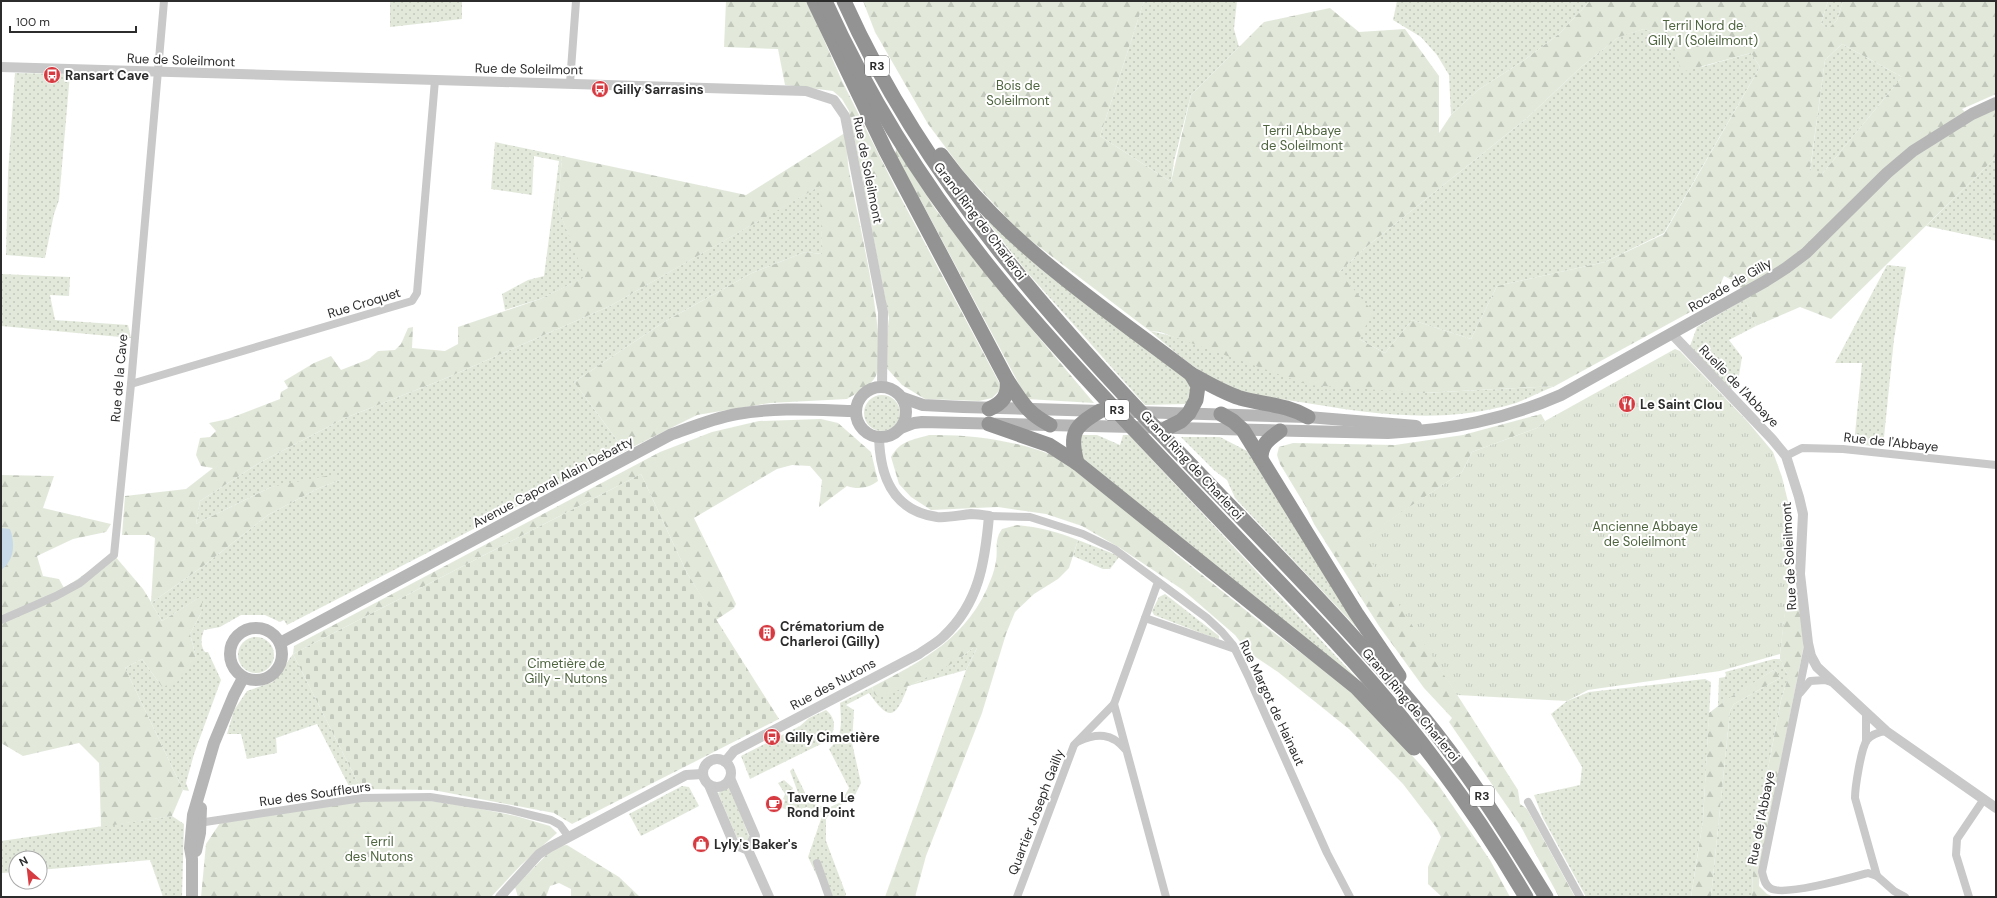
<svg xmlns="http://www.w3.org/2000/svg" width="1997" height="898" viewBox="0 0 1997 898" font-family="'DM Sans',sans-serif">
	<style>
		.grass { fill: url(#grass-dots) }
		.forest { fill: url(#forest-firs); fill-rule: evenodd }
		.cemetery { fill: url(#cemetery-stones) }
		.park { fill: url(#park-tufts) }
		.water { fill: #c8dae8 }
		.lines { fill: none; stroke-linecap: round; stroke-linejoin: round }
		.minor { stroke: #c9c9c9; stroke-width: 8 }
		.tertiary { stroke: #c9c9c9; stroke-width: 10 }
		.secondary { stroke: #b6b6b6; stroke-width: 12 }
		.motorway { stroke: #939393; stroke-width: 15 }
		.labels { text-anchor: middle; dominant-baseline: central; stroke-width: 4; stroke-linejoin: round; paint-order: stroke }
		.shield { fill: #fff; stroke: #6b6b6b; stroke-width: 1 }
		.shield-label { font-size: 12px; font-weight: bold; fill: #2c2c2c }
		.park-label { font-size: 13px; fill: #4e643e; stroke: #fff }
		.street-label { font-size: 13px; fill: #2c2c2c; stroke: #fff }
		.poi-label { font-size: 13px; font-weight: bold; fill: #2c2c2c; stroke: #fff; text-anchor: start }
	</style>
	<defs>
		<pattern id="grass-dots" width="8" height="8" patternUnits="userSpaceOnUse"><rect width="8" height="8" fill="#e2e9db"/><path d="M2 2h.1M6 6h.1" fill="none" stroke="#c2c8bc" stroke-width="1.8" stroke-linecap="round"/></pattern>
		<pattern id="forest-firs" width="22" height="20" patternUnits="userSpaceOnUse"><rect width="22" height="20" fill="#e2e9db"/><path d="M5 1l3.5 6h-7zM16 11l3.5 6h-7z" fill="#c2c8bc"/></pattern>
		<pattern id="cemetery-stones" width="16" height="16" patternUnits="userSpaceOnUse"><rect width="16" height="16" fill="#e2e9db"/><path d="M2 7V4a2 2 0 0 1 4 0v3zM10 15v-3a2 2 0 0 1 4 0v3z" fill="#c2c8bc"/></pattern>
		<pattern id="park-tufts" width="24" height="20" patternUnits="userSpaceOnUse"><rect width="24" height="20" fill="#e2e9db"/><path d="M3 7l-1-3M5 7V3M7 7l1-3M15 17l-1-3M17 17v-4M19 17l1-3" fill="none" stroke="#c2c8bc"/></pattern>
	</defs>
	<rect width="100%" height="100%" fill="#fff"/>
	<!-- grass -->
	<g class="grass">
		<polygon points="390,1 462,1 462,19 390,27"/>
		<polygon points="1144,1 1237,1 1234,29 1239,47 1191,95 1174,161 1171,182 1100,136"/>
		<polygon points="1397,1 1590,1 1559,34 1523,61 1478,90 1451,115 1449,75 1437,55 1421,37 1393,20"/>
		<polygon points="1828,1 1843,1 1837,20 1828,30 1821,23"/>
		<polygon points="1644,29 1664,35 1676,50 1701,67 1751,53 1760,67 1664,233 1605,262 1497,286 1471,339 1412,320 1385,353 1359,339 1339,272 1365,248 1527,118 1581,67 1620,36"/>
		<polygon points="1842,44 1902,77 1822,174 1810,171 1825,60"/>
		<polygon points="15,73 70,74 59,200 54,214 45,258 6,255 8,173"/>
		<polygon points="495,142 562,156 558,208 586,277 540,299 505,310 502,294 528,280 544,276 559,161 534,156 532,195 491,189"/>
		<polygon points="1996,157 1996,241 1926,226"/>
		<path d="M821 185 822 254 805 252 752 273 664 322 574 382 625 451 287 625 284 620 280 622 265 615H241L220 627 204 630C201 638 200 645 205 652H208L221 680 194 754 186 783 189 791 183 790 125 668 142 659 162 687 196 657 190 634 201 613 202 596 162 621 151 603 202 567 268 515 319 488 340 480 271 487 196 524 200 501 259 463 345 418 444 379 610 306Z"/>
		<polygon points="977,208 1190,380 1192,399 1185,404 1145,405 1026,271"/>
		<polygon points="1887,265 1906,267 1894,339 1883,447 1854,444 1862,363 1835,363"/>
		<polygon points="1,274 70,277 69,296 50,295 55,320 128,325 131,338 1,326"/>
		<polygon points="1745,299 1756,326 1729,340 1742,357 1738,382 1730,391 1690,346 1697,327"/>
		<path d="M1150 331 1423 393 1555 386C1542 391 1529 398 1516 403 1444 425 1372 414 1300 402 1272 398 1243 396 1218 382 1193 368 1171 349 1150 331Z"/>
		<circle cx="882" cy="413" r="18"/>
		<polygon points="1081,435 1097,435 1120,445 1123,435 1129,435 1363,685 1083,459 1080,453"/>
		<polygon points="1181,437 1220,437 1247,451 1370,642 1235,498 1227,480 1215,471"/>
		<polygon points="1078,540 1114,554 1119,557 1110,569 1103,569 1073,556"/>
		<polygon points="1165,594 1219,636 1219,640 1154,615 1152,611 1159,597"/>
		<circle cx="256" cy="655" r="18"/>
		<path d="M973 648H977L966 670 908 686C896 718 890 723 869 693L846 705 854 710 852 743 861 783 855 795 832 811 826 819V841L846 894 845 897H827L808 857 823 813 806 807 803 814 782 808 785 800 783 799 785 794 778 783 784 780 793 788 790 794 800 798 790 771 793 768 810 803 828 808 841 802 849 788 829 749C844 736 841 721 840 703L872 687 874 694 917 682 963 656Z"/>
		<polygon points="293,654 361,789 351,790 317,724 276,738 277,753 247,759 241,734 227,734 234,710 247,691 273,682"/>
		<polygon points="1774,659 1780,659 1787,674 1787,681 1781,700 1759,816 1753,866 1752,897 1711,897 1730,711 1734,704 1780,678 1775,669 1718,706 1719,678 1725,677 1726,675 1725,672"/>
		<polygon points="1705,679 1711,682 1703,820 1691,897 1586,897 1543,818 1534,795 1580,785 1582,767 1551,714 1567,701 1589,692"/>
		<path d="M826 710C837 719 836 731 827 741L750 779 741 756 800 726 809 718Z"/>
		<polygon points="682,786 689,787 699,806 641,836 629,814"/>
		<polygon points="730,787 749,836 748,843 745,844 740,842 736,836 718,793"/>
		<polygon points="172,816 184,824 182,897 163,897 150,860 40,870 40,858 16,858 16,872 1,873 1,841"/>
	</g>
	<!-- forest -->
	<g class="forest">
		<polygon points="726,1 807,1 842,81 895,187 1002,388 992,398 979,401 925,399 902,385 883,364 889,318 849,111 842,99 833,91 785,85 778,49 724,47"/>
		<path d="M863 1H1144L1100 136 1171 182 1191 95 1264 22 1330 8 1359 32 1405 29 1439 76V133L1451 115 1478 90 1523 61 1559 34 1590 1H1828L1821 23 1828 29 1837 20 1843 1H1996V94L1962 109 1972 119 1996 108V157L1831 319 1800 307 1756 326 1738 283 1724 276 1714 299 1555 386 1423 393 1309 385 1160 332 1150 331 1021 233 964 172 928 124 875 32ZM1644 29 1664 35 1676 50 1681 72 1751 53 1760 67 1664 234 1605 262 1497 286 1471 339 1412 320 1385 353 1359 339 1373 312 1339 272 1365 248 1527 118 1581 67 1619 37ZM1842 44 1902 77 1822 174 1810 170 1825 60Z"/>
		<path d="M848 131C848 142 847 153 848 164 853 200 893 355 874 379 868 387 855 394 847 399L770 403 697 415 625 451 574 382 664 322 752 273 805 252 822 254 820 186 610 306 444 379 345 418 259 463 200 501 196 524 271 487 331 475 340 480 319 488 268 515 202 567 151 603 162 621 203 595 201 613 190 634 196 657 191 666 177 682 162 687 142 659 125 668 183 790 172 816 101 827 99 763 79 743 23 756 1 743V475L54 476 43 508 111 524 106 532 73 539 37 556 43 576 59 579 64 588 114 555 143 589 151 602 155 538 149 535H122L125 496 186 489 213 468 201 466 196 455 200 438 210 437 216 431 209 423 228 419 280 399 281 392 288 388 284 381 314 363 331 356 341 370 369 359 378 351 395 350 401 344 408 328 413 327 412 348 445 351 458 344V327L540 299 585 277 558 208 562 156 746 195Z"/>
		<polygon points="896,148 936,210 994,284 1094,403 1027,399 921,201 895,156"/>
		<polygon points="1541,414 1545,421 1537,428 1472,452 1462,472 1359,541 1518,790 1520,804 1527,809 1575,897 1559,897 1520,825 1449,722 1452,718 1424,688 1379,626 1314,524 1306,507 1280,464 1277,455 1279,447 1293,443 1395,445 1463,435"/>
		<path d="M821 419 838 423 871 452 878 481C869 488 858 490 847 486L819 507 822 480 810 466 792 465 777 469 694 518 736 604 734 608 716 620 687 573 641 474 293 654 294 646 660 452 712 432 759 421Z"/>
		<path d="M929 435C971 434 1023 441 1060 459L1149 528 1176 554 1269 629 1356 694 1437 783 1490 860 1510 897H1442L1428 884V867L1441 837 1436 827 1403 784 1349 729 1278 672 1248 652 1235 635 1183 590 1120 548 1082 526 1046 514 998 507 931 510 911 497 899 484 891 457C900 441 912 440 929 435Z"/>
		<path d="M1017 525C1039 527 1058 532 1078 540L1069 568 1058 579 1034 594 1015 612 1006 634 982 713 926 856 915 897H885L966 670 977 648H973C946 671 911 685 879 698L874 694 872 687C924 660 969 637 991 579 993 574 995 567 996 561 998 549 994 540 1002 529Z"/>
		<polygon points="1792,588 1798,591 1805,640 1760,866 1759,886 1767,894 1774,897 1752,897 1753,866 1759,816 1781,700 1787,681 1787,674 1780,659 1780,654 1785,610 1796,607 1789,594"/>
		<polygon points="1775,669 1780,678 1734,704 1730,711 1711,897 1691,897 1703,820 1709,713 1726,700"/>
		<polygon points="363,800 431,801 466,806 516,816 550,826 557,833 521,865 491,897 201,897 206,844 220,823"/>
		<polygon points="567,845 619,877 640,897 571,897 571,889 559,883 550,886 546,897 518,897 515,887 555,846"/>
	</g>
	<!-- cemetery -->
	<polygon class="cemetery" points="641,474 687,573 779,719 572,824 554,813 433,790 361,789 293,654"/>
	<!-- park -->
	<polygon class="park" points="1675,349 1680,351 1748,422 1773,452 1782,477 1792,518 1793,547 1780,654 1720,671 1588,690 1567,701 1457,695 1358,541 1462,472 1472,452 1537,428 1545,421"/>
	<!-- water -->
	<path class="water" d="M1 528 10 529C15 543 15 560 1 570Z"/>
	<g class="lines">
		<!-- minor -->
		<g class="minor">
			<polyline points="570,83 576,1"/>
			<polyline points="131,384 412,301 417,293 435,80"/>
			<polyline points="1786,456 1802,448 1843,449 1996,465"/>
			<polyline points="989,516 1030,517 1083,534 1114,549 1207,618 1222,632 1233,645 1249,678 1327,853 1350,897"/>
			<polyline points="1145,618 1235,649"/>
			<polyline points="1,620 56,596 80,583 114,555 131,384 164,1"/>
			<path d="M1808 646 1762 872C1764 878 1764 884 1770 888 1783 897 1850 878 1868 873L1877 876"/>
			<polyline points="1800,693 1810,681 1825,680 1834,683"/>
			<polyline points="1114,704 1166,897"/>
			<path d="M1886 731C1879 732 1872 734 1867 740 1861 748 1855 788 1855 798L1877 876 1894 891 1905 897"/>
			<path d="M1079 741C1097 733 1112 733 1125 749"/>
			<polyline points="1866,741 1866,714"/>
			<polyline points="1528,802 1580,897"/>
			<polyline points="200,820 205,822 362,798 430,797 506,809 551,820 560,825 568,836"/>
			<polyline points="817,863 829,897"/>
			<polyline points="1017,897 1074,745 1114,704 1158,582"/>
			<polyline points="1969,897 1956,855 1957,839 1984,799"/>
		</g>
		<!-- tertiary -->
		<g class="tertiary">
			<polyline points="1,67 806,91 834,100 845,116 883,312 882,386"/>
			<polyline points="1672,334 1772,439 1786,456 1799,497 1803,514 1800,574 1808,643 1811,656 1817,667 1886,731 1996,808"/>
			<circle cx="717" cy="773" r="14"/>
			<path d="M725 762 734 751 919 654C927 648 937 643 944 636 979 603 985 562 989 516 983 515 977 514 971 514 960 515 948 518 937 517 893 511 880 477 879 437"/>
			<polyline points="730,778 755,836 748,850"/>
			<polyline points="709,785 734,844 748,850 769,897"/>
			<polyline points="500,897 539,854 550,847 686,775 702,774"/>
		</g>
		<!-- secondary -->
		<g class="secondary">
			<circle cx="881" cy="412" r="25"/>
			<polyline points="903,398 923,405 963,407 1308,417 1416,426"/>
			<path d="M901 428 914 423 922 422 1388 433C1450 430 1504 420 1561 395L1764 282 1786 268 1806 253 1887 173 1913 151 1972 114 1996 103"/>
			<circle cx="256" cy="654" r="26"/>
			<path d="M280 643 670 435C692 427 714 418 737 414 777 407 816 410 856 411"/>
			<polyline points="196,851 200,833 201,808"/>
			<polyline points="192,897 192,859 190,848 193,815 214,743 234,695 243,678"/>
		</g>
		<!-- motorway -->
		<g class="motorway">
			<path d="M814 1 886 151 1007 380C1022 402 1026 412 1050 425"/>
			<path d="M825 1C872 105 936 204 1009 291 1088 384 1175 472 1259 561 1308 612 1357 663 1402 718 1448 775 1489 834 1526 897"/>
			<path d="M844 1C968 279 1216 472 1408 699 1461 761 1504 828 1546 897"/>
			<path d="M941 155C1007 245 1103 307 1191 374 1207 383 1222 392 1240 398 1265 405 1286 404 1308 417"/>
			<path d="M989 409C1003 403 1009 395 1007 380"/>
			<polyline points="1221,414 1233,421 1243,430 1356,613 1399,676"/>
			<polyline points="989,424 1049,445 1077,463 1357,688 1414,748"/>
			<polyline points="1167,428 1181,421 1189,413 1196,400 1198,386 1191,374"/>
			<path d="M1261 459C1261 444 1269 439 1280 431"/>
			<path d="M1077 463C1069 433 1074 426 1100 411"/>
		</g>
	</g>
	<!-- icons -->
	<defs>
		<g id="bus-disc" transform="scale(0.9)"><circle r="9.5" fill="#d63b41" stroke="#fff"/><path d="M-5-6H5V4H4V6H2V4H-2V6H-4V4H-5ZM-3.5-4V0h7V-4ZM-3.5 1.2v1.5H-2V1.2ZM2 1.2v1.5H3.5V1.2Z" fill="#fff"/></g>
		<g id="restaurant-disc" transform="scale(0.9)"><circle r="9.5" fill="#d63b41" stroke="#fff"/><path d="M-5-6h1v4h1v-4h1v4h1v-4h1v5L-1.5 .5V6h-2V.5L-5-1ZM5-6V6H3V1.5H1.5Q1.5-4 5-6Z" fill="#fff"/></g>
		<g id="building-disc" transform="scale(0.9)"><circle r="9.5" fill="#d63b41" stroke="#fff"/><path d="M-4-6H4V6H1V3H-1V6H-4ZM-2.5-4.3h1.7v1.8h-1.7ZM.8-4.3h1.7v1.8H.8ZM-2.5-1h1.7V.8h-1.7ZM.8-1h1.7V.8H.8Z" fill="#fff"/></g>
		<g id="cafe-disc" transform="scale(0.9)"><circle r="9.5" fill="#d63b41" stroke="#fff"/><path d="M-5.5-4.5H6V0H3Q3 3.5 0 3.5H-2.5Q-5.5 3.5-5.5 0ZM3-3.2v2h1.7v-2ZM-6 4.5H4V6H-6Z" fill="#fff"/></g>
		<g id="shop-disc" transform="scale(0.9)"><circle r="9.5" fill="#d63b41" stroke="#fff"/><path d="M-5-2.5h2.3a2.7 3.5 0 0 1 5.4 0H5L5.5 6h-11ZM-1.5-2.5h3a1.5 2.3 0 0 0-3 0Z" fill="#fff"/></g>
	</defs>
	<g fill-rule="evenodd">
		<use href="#bus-disc" x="52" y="75"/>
		<use href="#bus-disc" x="600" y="89"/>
		<use href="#restaurant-disc" x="1627" y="404"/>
		<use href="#building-disc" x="767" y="633"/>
		<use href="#bus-disc" x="772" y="737"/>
		<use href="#cafe-disc" x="774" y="804"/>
		<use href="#shop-disc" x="701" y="844"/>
	</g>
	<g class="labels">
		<!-- shield labels -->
		<g class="shield">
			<rect x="865" y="56" width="24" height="20" rx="3"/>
			<rect x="1105" y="400" width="24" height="20" rx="3"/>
			<rect x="1470" y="786" width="24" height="20" rx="3"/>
		</g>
		<g class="shield-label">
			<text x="877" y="66">R3</text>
			<text x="1117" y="410">R3</text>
			<text x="1482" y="796">R3</text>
		</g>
		<!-- park labels -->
		<g class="park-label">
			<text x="1703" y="25">Terril Nord de<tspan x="1703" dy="15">Gilly 1 (Soleilmont)</tspan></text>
			<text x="1018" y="85">Bois de<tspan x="1018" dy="15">Soleilmont</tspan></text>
			<text x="1302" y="130">Terril Abbaye<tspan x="1302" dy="15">de Soleilmont</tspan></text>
			<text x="1645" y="526">Ancienne Abbaye<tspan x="1645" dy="15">de Soleilmont</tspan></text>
			<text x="566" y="663">Cimetière de<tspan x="566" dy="15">Gilly - Nutons</tspan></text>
			<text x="379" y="841">Terril<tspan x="379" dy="15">des Nutons</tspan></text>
		</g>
		<!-- street labels -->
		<g class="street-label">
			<text transform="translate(181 60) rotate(2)">Rue de Soleilmont</text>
			<text transform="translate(529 69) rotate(1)">Rue de Soleilmont</text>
			<text transform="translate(868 170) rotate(79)">Rue de Soleilmont</text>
			<text transform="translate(980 221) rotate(53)">Grand Ring de Charleroi</text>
			<text transform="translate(1730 285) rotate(-30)">Rocade de Gilly</text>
			<text transform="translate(364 303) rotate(-17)">Rue Croquet</text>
			<text transform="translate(119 378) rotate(-85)">Rue de la Cave</text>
			<text transform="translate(1739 386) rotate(46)">Ruelle de l'Abbaye</text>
			<text transform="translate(1891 442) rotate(6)">Rue de l'Abbaye</text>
			<text transform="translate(1192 465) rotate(47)">Grand Ring de Charleroi</text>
			<text transform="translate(553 482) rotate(-28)">Avenue Caporal Alain Debatty</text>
			<text transform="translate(1789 556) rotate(-93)">Rue de Soleilmont</text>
			<text transform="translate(833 684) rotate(-28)">Rue des Nutons</text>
			<text transform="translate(1272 703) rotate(65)">Rue Margot de Hainaut</text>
			<text transform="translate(1411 705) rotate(50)">Grand Ring de Charleroi</text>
			<text transform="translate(315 794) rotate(-8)">Rue des Souffleurs</text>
			<text transform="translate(1036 812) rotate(-69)">Quartier Joseph Gailly</text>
			<text transform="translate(1761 818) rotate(-79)">Rue de l'Abbaye</text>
		</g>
		<!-- poi labels -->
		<g class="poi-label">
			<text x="65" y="75">Ransart Cave</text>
			<text x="613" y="89">Gilly Sarrasins</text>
			<text x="1640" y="404">Le Saint Clou</text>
			<text x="780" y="626">Crématorium de<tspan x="780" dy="15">Charleroi (Gilly)</tspan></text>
			<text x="785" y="737">Gilly Cimetière</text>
			<text x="787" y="797">Taverne Le<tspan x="787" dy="15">Rond Point</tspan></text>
			<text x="714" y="844">Lyly's Baker's</text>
		</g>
	</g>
	<!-- border -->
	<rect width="1997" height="898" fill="none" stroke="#2c2c2c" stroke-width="4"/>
	<!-- north arrow -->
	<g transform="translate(28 870) rotate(332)"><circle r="19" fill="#ffffff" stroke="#ababab"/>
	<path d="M0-3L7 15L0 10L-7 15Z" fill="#d63b41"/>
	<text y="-6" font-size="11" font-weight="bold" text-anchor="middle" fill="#2c2c2c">N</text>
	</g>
	<!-- scale -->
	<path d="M10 26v6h126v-6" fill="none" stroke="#2c2c2c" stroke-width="2"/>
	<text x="16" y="26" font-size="12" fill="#2c2c2c" stroke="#ffffff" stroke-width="3" paint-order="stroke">100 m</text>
</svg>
